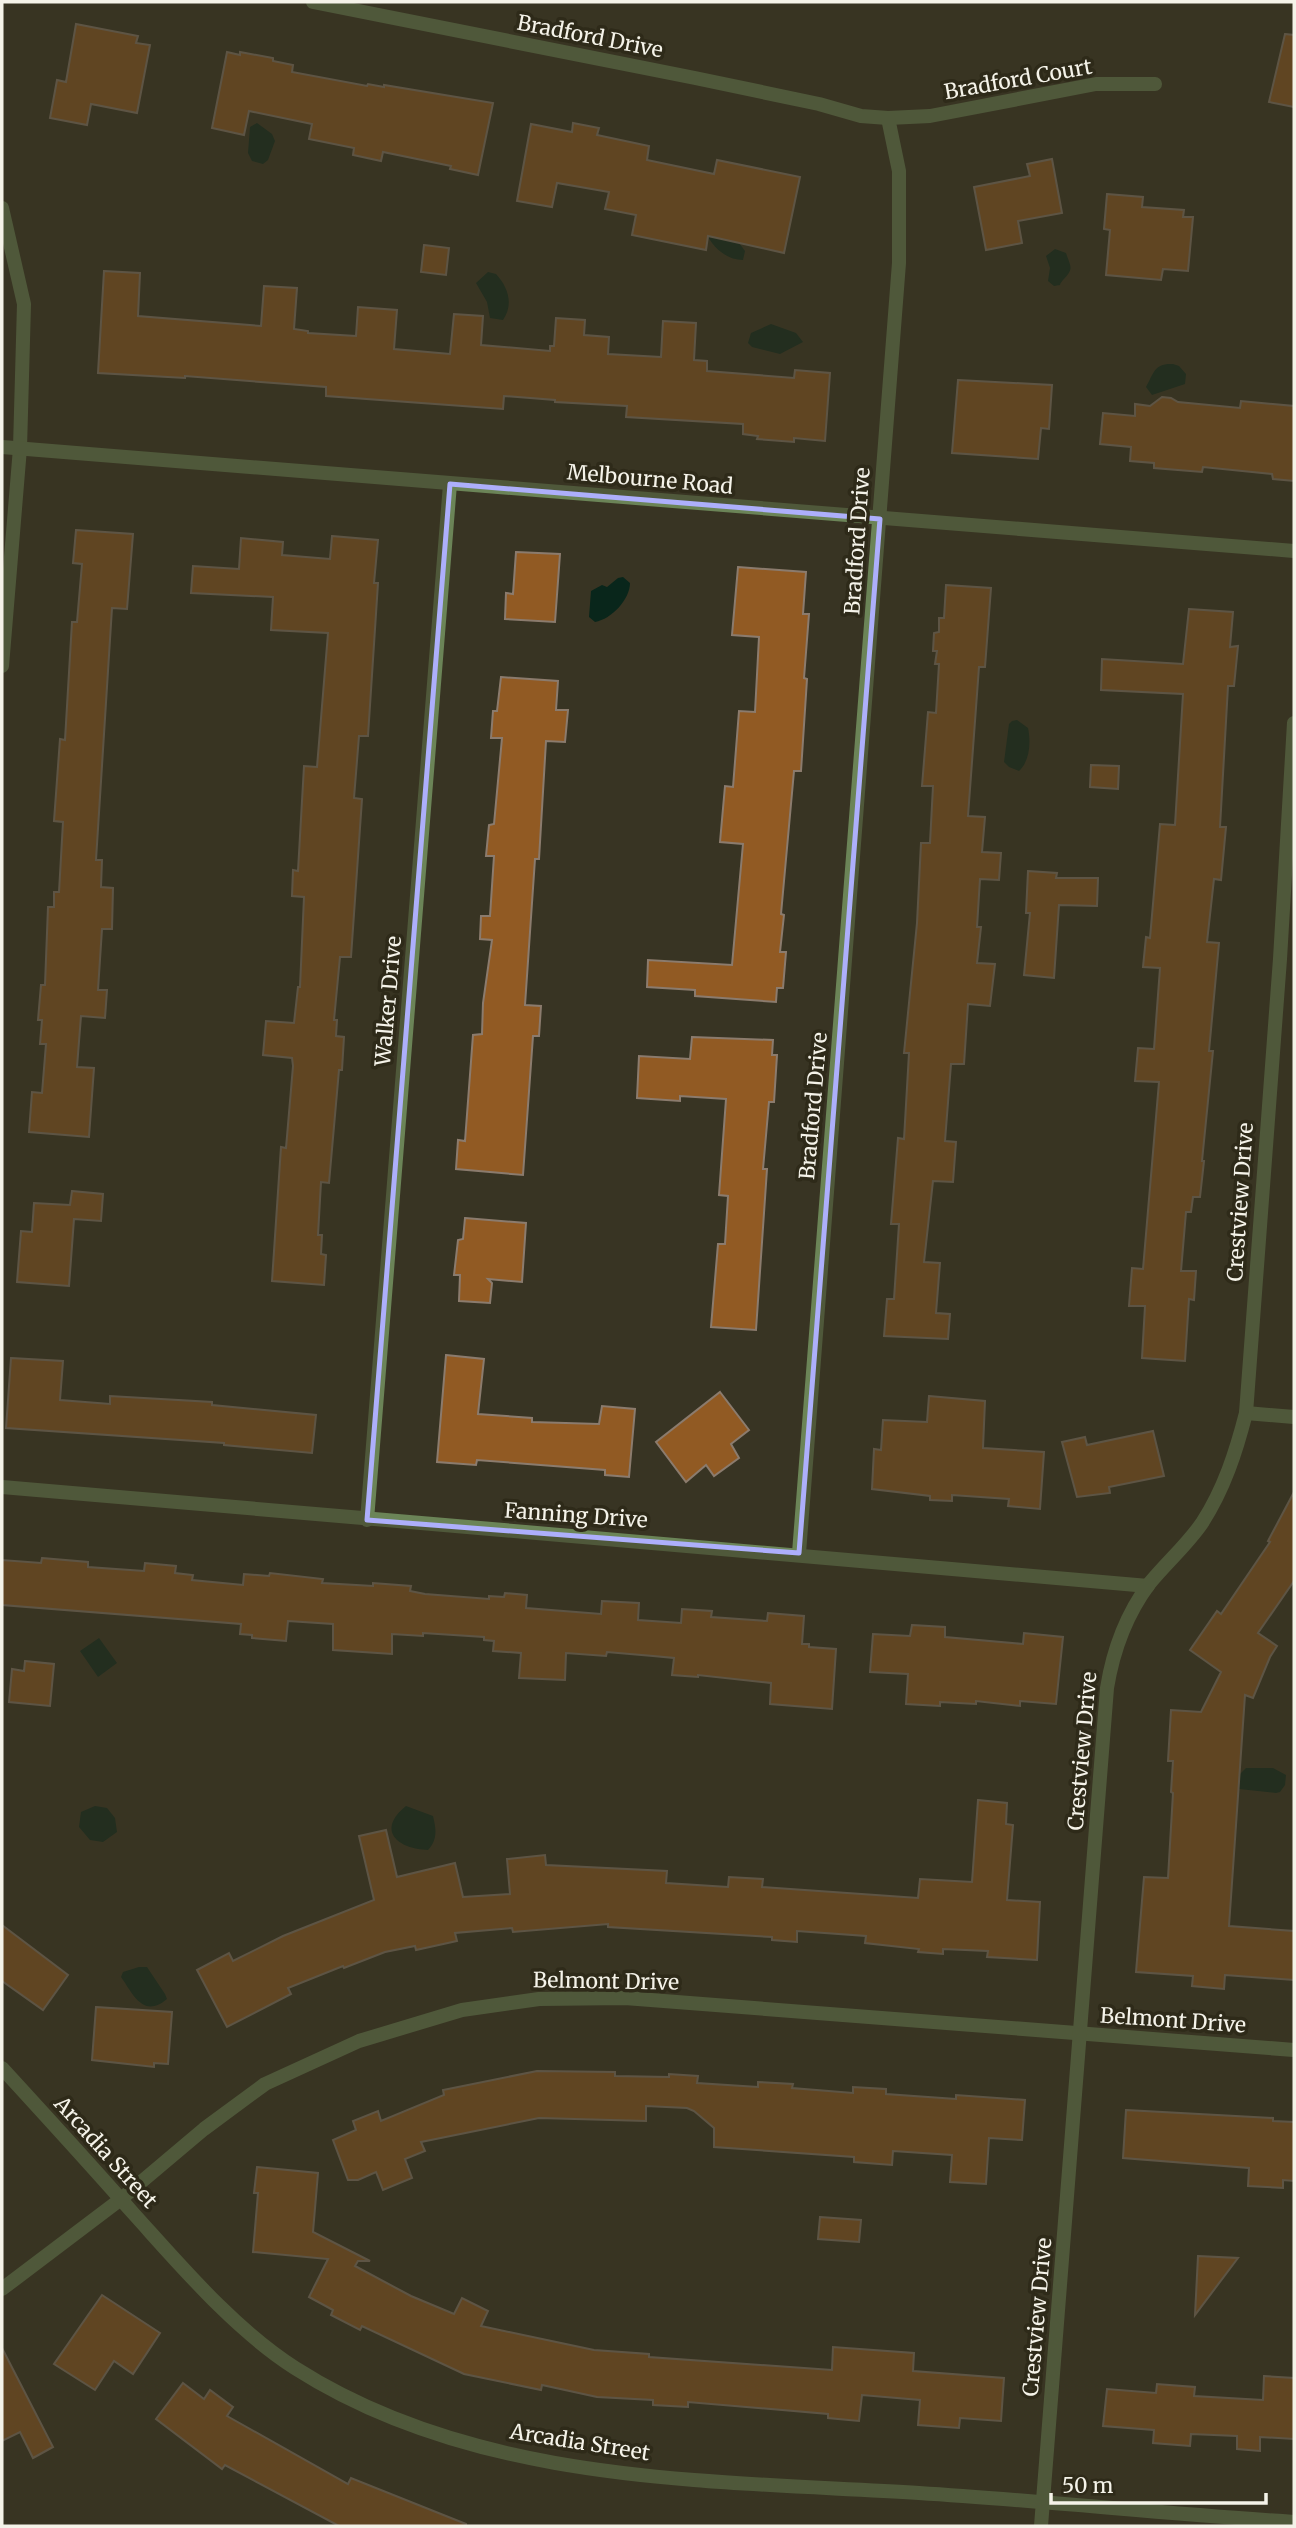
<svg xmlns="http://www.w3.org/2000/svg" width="1296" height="2528" viewBox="0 0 1296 2528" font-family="Merriweather,serif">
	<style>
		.water { fill: #09261b }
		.building { fill: #915a23; stroke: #8b7b6d; stroke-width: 2 }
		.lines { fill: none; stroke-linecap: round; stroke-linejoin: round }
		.minor { stroke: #6b8457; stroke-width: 14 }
		.tertiary { stroke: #6b8457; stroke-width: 14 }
		.marked { fill: none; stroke: #adaffb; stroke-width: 5; stroke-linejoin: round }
		.labels { text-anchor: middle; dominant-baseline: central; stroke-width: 7; stroke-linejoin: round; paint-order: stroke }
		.street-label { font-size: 21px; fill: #f5f3e9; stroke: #2e2a19 }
	</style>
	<rect width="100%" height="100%" fill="#383423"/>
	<!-- water -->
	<g class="water">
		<polygon points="257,123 272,134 275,141 268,160 263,164 252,161 248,153 250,127"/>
		<path d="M731 232 745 251 743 260C727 260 713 248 706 233Z"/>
		<path d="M1055 249 1066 253C1071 268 1074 268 1063 280 1057 287 1064 284 1054 286L1048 281 1050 268 1046 256Z"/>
		<path d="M488 272 496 274C508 287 514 304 503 320L490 318 487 302 476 283Z"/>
		<polygon points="771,324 796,333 803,342 780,354 752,347 748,343 751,333"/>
		<path d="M1173 364 1179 366 1186 374 1185 384 1152 395 1146 387C1154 373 1154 363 1173 364Z"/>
		<path d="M623 577 630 583C630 599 612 619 595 622L589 617 591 591 602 585 607 587 618 578Z"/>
		<path d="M1017 720 1028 728C1031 742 1030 761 1019 771L1009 767 1004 762 1009 724 1012 721Z"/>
		<polygon points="99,1638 117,1663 98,1677 80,1651"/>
		<polygon points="1246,1768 1273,1768 1286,1775 1285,1785 1280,1792 1276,1793 1239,1789 1237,1777"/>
		<polygon points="95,1806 107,1808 115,1818 117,1832 103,1842 90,1840 79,1827 81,1812"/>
		<path d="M406 1806 433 1816C436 1829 438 1839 428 1850 397 1849 376 1830 406 1806Z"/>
		<path d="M139 1967H147L165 1994 167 1999C143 2019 133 1994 121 1977L123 1972Z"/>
	</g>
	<!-- building -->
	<g class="building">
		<polygon points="76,24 138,36 136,43 150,45 137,113 91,104 87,125 50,118 57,80 66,82"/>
		<polygon points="1285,34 1294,35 1294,107 1269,102"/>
		<polygon points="227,52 240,55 240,52 273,58 273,61 293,65 292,72 367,86 368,84 384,87 384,85 493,103 478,175 450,169 451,166 383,152 381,161 353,155 354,148 309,139 312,124 249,111 244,135 212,128"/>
		<polygon points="573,123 599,128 597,135 649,146 647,160 714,174 717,160 800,177 784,253 708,236 706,250 632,235 636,215 605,209 609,192 557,183 552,207 517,201 531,124 572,132"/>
		<polygon points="1052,159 1062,213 1018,221 1022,243 986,250 974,187 1030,176 1027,164"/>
		<polygon points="1107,194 1143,197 1142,207 1184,210 1183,217 1193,217 1188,271 1163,269 1161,280 1106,275 1110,230 1104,229"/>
		<polygon points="424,245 449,248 446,275 421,272"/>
		<polygon points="104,271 140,273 138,316 261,326 264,286 297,288 294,329 308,331 308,333 356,336 358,307 397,310 394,349 450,354 454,314 483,316 481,345 550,351 550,346 554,346 556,318 585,320 584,335 609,337 608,354 661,357 663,321 696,323 694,360 707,361 707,371 794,378 795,370 830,373 825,441 794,438 794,442 757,439 758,436 743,434 743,424 626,417 627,406 555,402 555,400 504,396 503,409 326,396 326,387 185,376 185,378 98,373"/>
		<polygon points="958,380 1052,385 1049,429 1041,428 1038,459 952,453"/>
		<polygon points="1162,397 1171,398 1178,402 1240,408 1241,401 1294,406 1294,481 1273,479 1272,474 1203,467 1202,472 1154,468 1154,463 1130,461 1131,447 1100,444 1103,413 1135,416 1135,404 1150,406"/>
		<polygon points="76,530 133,534 127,609 112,608 96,860 102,860 101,887 113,888 112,929 102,929 98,990 107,990 105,1018 81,1016 77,1067 94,1068 89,1137 29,1132 32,1092 42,1093 46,1044 40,1044 42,1020 38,1020 41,985 45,985 48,907 54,907 54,892 59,892 63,822 54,821 60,739 65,740 72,622 77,622 82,564 73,563"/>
		<polygon points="332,536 378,540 374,583 378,583 368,736 359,736 354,798 362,799 351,957 340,957 334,1020 337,1020 336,1036 344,1037 342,1070 339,1070 329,1183 321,1182 318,1235 322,1235 321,1254 326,1255 324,1285 272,1281 281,1147 286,1148 293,1066 292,1058 263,1055 266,1021 294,1023 298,987 300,987 304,897 292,896 293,870 298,871 304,766 317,767 328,633 271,630 273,597 191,593 193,566 239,569 241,538 283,542 282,555 330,559"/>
		<polygon points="516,552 560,554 555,622 505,619 506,593 513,594"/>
		<polygon points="738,567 806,572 803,614 809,614 804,678 807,679 801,771 794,771 781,914 784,915 780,952 786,952 783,988 777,988 776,1002 695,996 695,990 647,987 648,960 732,965 743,844 720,842 725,786 733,787 739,711 755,712 759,637 732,635"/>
		<polygon points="946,585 991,588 985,667 979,667 968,816 985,817 982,852 1001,853 999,880 980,879 977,927 981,927 977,963 995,964 990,1006 968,1004 964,1064 951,1064 945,1141 956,1142 953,1182 933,1181 924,1262 940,1263 936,1313 950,1314 948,1339 884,1336 887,1299 894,1299 899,1224 891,1224 898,1138 904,1139 909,1053 904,1053 917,923 921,843 930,843 933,786 922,786 928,712 936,713 939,664 935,664 937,651 933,651 934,633 939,632 939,618 944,618"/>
		<polygon points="1189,609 1233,612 1230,647 1238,646 1234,686 1228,686 1220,827 1226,827 1221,880 1214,879 1207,942 1219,943 1209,1051 1213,1051 1202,1161 1204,1161 1200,1197 1193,1197 1191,1212 1186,1212 1181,1271 1196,1271 1194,1300 1189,1299 1185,1361 1142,1358 1145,1306 1129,1306 1132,1268 1143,1269 1159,1082 1135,1081 1138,1048 1154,1049 1160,968 1143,967 1146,937 1150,938 1160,824 1175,825 1183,694 1101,690 1102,659 1183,664"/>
		<polygon points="501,677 558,681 556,710 568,710 565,742 546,741 539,859 535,859 525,1005 541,1006 539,1036 533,1036 523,1175 456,1169 458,1140 465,1141 473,1035 482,1034 483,1003 492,940 480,939 481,916 490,916 494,856 486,856 489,825 494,824 502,738 491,738 493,711 497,711"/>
		<polygon points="1091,765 1119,766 1118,789 1090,787"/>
		<polygon points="1028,871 1057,873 1056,878 1098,878 1097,906 1059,905 1054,978 1024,975 1030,913 1026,913"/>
		<polygon points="692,1037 773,1040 772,1055 777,1055 774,1102 769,1102 763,1169 767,1169 756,1330 711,1327 718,1244 725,1244 728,1196 719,1195 726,1099 680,1096 680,1101 637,1098 639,1056 690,1059"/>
		<polygon points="72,1191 103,1194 101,1221 74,1219 69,1286 17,1282 21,1231 32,1232 34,1203 70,1205"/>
		<polygon points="465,1218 526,1223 522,1282 488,1279 492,1283 490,1303 459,1301 460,1275 454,1275 458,1240 463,1239"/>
		<polygon points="446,1355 484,1359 478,1414 532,1418 532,1422 599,1424 602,1406 635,1409 629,1477 605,1475 605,1470 477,1460 476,1465 437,1462"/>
		<polygon points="11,1358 63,1361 60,1400 110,1404 110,1396 212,1402 212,1405 316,1415 312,1453 224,1445 224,1443 6,1428"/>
		<polygon points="720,1392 749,1430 731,1444 739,1458 714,1476 706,1465 686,1482 656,1442"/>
		<polygon points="929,1396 985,1401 983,1448 1044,1452 1040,1509 1008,1506 1009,1499 952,1495 952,1501 930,1500 930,1496 872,1489 874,1449 881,1450 883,1420 927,1422"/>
		<polygon points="1153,1431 1164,1476 1109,1487 1110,1493 1077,1497 1062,1442 1085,1437 1087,1445"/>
		<polygon points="1294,1492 1294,1581 1258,1633 1277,1646 1270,1657 1253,1698 1245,1695 1229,1926 1294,1931 1294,1980 1225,1975 1224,1989 1192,1986 1193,1976 1136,1972 1144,1877 1168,1878 1173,1793 1171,1792 1173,1761 1168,1761 1171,1710 1201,1712 1221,1672 1190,1650 1217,1611 1221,1614 1270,1542 1268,1541"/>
		<polygon points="42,1558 88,1562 88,1567 144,1571 145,1563 176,1566 175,1573 193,1575 192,1580 243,1585 244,1574 269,1576 270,1573 323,1579 322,1583 373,1586 373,1583 411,1586 410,1591 425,1594 489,1599 489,1596 504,1597 505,1593 527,1595 526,1608 601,1614 602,1601 639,1603 638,1620 681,1623 682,1609 712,1611 711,1617 767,1621 768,1613 804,1616 802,1644 809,1644 809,1647 836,1649 832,1709 770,1704 771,1683 698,1675 698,1677 672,1675 674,1658 653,1656 607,1652 606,1656 566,1653 565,1680 519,1678 521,1653 493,1651 494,1641 484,1640 484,1637 423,1633 423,1636 392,1634 392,1654 333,1650 333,1624 288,1621 286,1641 252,1638 252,1635 240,1634 241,1624 2,1605 2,1560 41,1563"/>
		<polygon points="912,1625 945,1627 945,1637 1023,1644 1024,1633 1063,1637 1056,1704 1020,1701 1020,1706 976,1701 976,1704 940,1702 940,1706 906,1704 908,1674 870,1672 873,1634 910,1636"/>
		<polygon points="25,1661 54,1664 50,1706 9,1702 12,1669 24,1671"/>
		<polygon points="978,1800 1007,1803 1006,1824 1013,1825 1007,1900 1040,1902 1037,1960 987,1957 988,1951 943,1949 943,1954 918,1952 919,1949 865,1943 866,1936 797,1931 797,1942 772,1940 772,1937 608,1927 608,1924 513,1932 512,1928 455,1933 457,1941 416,1950 415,1946 385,1952 344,1968 343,1966 288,1988 291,1994 227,2027 197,1970 229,1953 233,1961 283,1936 374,1900 359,1836 386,1830 397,1877 455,1863 463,1897 510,1894 507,1859 545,1855 546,1865 667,1871 666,1883 728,1887 729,1877 763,1879 762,1887 918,1898 920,1879 972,1882"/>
		<polygon points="2,1925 68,1975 43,2010 2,1981"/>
		<polygon points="96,2007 172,2012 168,2064 154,2063 154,2067 92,2060"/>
		<polygon points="537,2071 615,2072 615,2076 669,2077 669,2074 698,2076 697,2083 758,2087 758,2082 793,2084 792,2088 853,2093 853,2087 886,2089 886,2094 956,2099 956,2095 1025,2100 1022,2140 989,2138 986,2184 950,2182 952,2155 893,2151 892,2165 854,2162 854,2157 714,2147 714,2128 694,2111 687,2108 646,2106 646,2121 539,2118 421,2142 425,2151 405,2159 412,2178 383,2190 376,2172 358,2180 348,2180 333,2140 356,2130 353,2121 378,2111 381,2121 444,2095 443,2090"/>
		<polygon points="1126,2110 1273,2118 1273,2121 1294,2122 1294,2181 1283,2180 1283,2188 1248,2186 1249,2168 1123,2158"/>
		<polygon points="257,2167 318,2173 313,2232 370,2261 358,2261 355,2266 411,2296 454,2314 462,2298 488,2311 481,2326 594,2350 649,2354 649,2357 832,2370 833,2347 914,2353 913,2371 1004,2378 1001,2421 960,2418 959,2428 918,2425 920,2400 862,2395 859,2421 828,2418 828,2414 688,2402 688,2407 653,2405 653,2400 597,2397 542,2385 541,2390 464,2374 362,2326 360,2330 331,2315 333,2310 309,2297 328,2259 253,2252 258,2193 254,2193"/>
		<polygon points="820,2217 861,2220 859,2242 818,2239"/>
		<polygon points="1198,2256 1238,2258 1195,2315"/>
		<polygon points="102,2295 160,2333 133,2374 114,2361 95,2390 54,2364"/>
		<polygon points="2,2348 53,2447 33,2458 20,2432 2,2441"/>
		<polygon points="1264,2376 1294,2378 1294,2439 1260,2437 1260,2451 1237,2449 1237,2436 1191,2434 1190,2446 1153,2443 1154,2430 1103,2426 1107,2389 1156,2393 1157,2384 1195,2387 1194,2396 1263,2400"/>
		<polygon points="183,2383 204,2399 210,2390 233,2407 227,2416 348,2484 351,2478 466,2524 466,2526 339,2526 225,2465 222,2469 156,2419"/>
	</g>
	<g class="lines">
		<!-- minor -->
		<g class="minor">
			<polyline points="313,2 695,78 819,104 861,116 888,118 930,116 1096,84 1155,84"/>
			<polyline points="2,208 24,304 20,448 2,666"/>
			<polyline points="1246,1413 1294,1417"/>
			<path d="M2 1487C384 1522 766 1550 1148 1586"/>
			<polyline points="367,1520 450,484"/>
			<polyline points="799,1553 899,263 899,171 888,118"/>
			<polyline points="2,2289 121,2199 204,2129 265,2084 359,2041 462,2010 539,1999 625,1998 1294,2050"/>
			<path d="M1041 2526 1107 1688C1113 1651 1126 1615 1149 1584 1166 1563 1187 1545 1202 1523 1224 1489 1236 1452 1246 1413L1280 959 1294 723"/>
		</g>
		<!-- tertiary -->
		<g class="tertiary">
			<polyline points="2,447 1294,551"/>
			<path d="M2 2068C46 2116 90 2164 133 2213 181 2266 234 2329 295 2368 478 2485 709 2480 919 2493 1044 2501 1169 2514 1294 2522"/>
		</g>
	</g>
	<!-- marked area -->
	<path d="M0 0H1296V2528H0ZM450 484 880 519 799 1553 367 1520Z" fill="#383423" fill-opacity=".55" fill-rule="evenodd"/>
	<path class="marked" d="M450 484 880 519 799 1553 367 1520Z"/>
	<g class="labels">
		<!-- street labels -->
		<g class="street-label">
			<text transform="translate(590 36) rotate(11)">Bradford Drive</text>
			<text transform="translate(1018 79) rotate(-10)">Bradford Court</text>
			<text transform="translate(650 479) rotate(5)">Melbourne Road</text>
			<text transform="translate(857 541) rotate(-86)">Bradford Drive</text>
			<text transform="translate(388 1001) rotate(-85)">Walker Drive</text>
			<text transform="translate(813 1106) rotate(-85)">Bradford Drive</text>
			<text transform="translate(1240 1202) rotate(-86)">Crestview Drive</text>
			<text transform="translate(576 1515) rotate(4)">Fanning Drive</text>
			<text transform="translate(1082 1751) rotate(-85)">Crestview Drive</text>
			<text transform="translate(606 1981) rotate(1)">Belmont Drive</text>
			<text transform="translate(1173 2020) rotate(4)">Belmont Drive</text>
			<text transform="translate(106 2152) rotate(48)">Arcadia Street</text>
			<text transform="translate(1037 2317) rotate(-85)">Crestview Drive</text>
			<text transform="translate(580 2442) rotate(9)">Arcadia Street</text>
		</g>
	</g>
	<!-- border -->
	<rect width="1296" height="2528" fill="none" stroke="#f5f3e9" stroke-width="7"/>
	<!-- scale -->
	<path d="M1051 2493v10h215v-10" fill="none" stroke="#f5f3e9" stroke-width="3.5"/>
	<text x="1062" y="2493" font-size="21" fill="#f5f3e9" stroke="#2e2a19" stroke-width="5" paint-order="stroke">50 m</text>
</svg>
